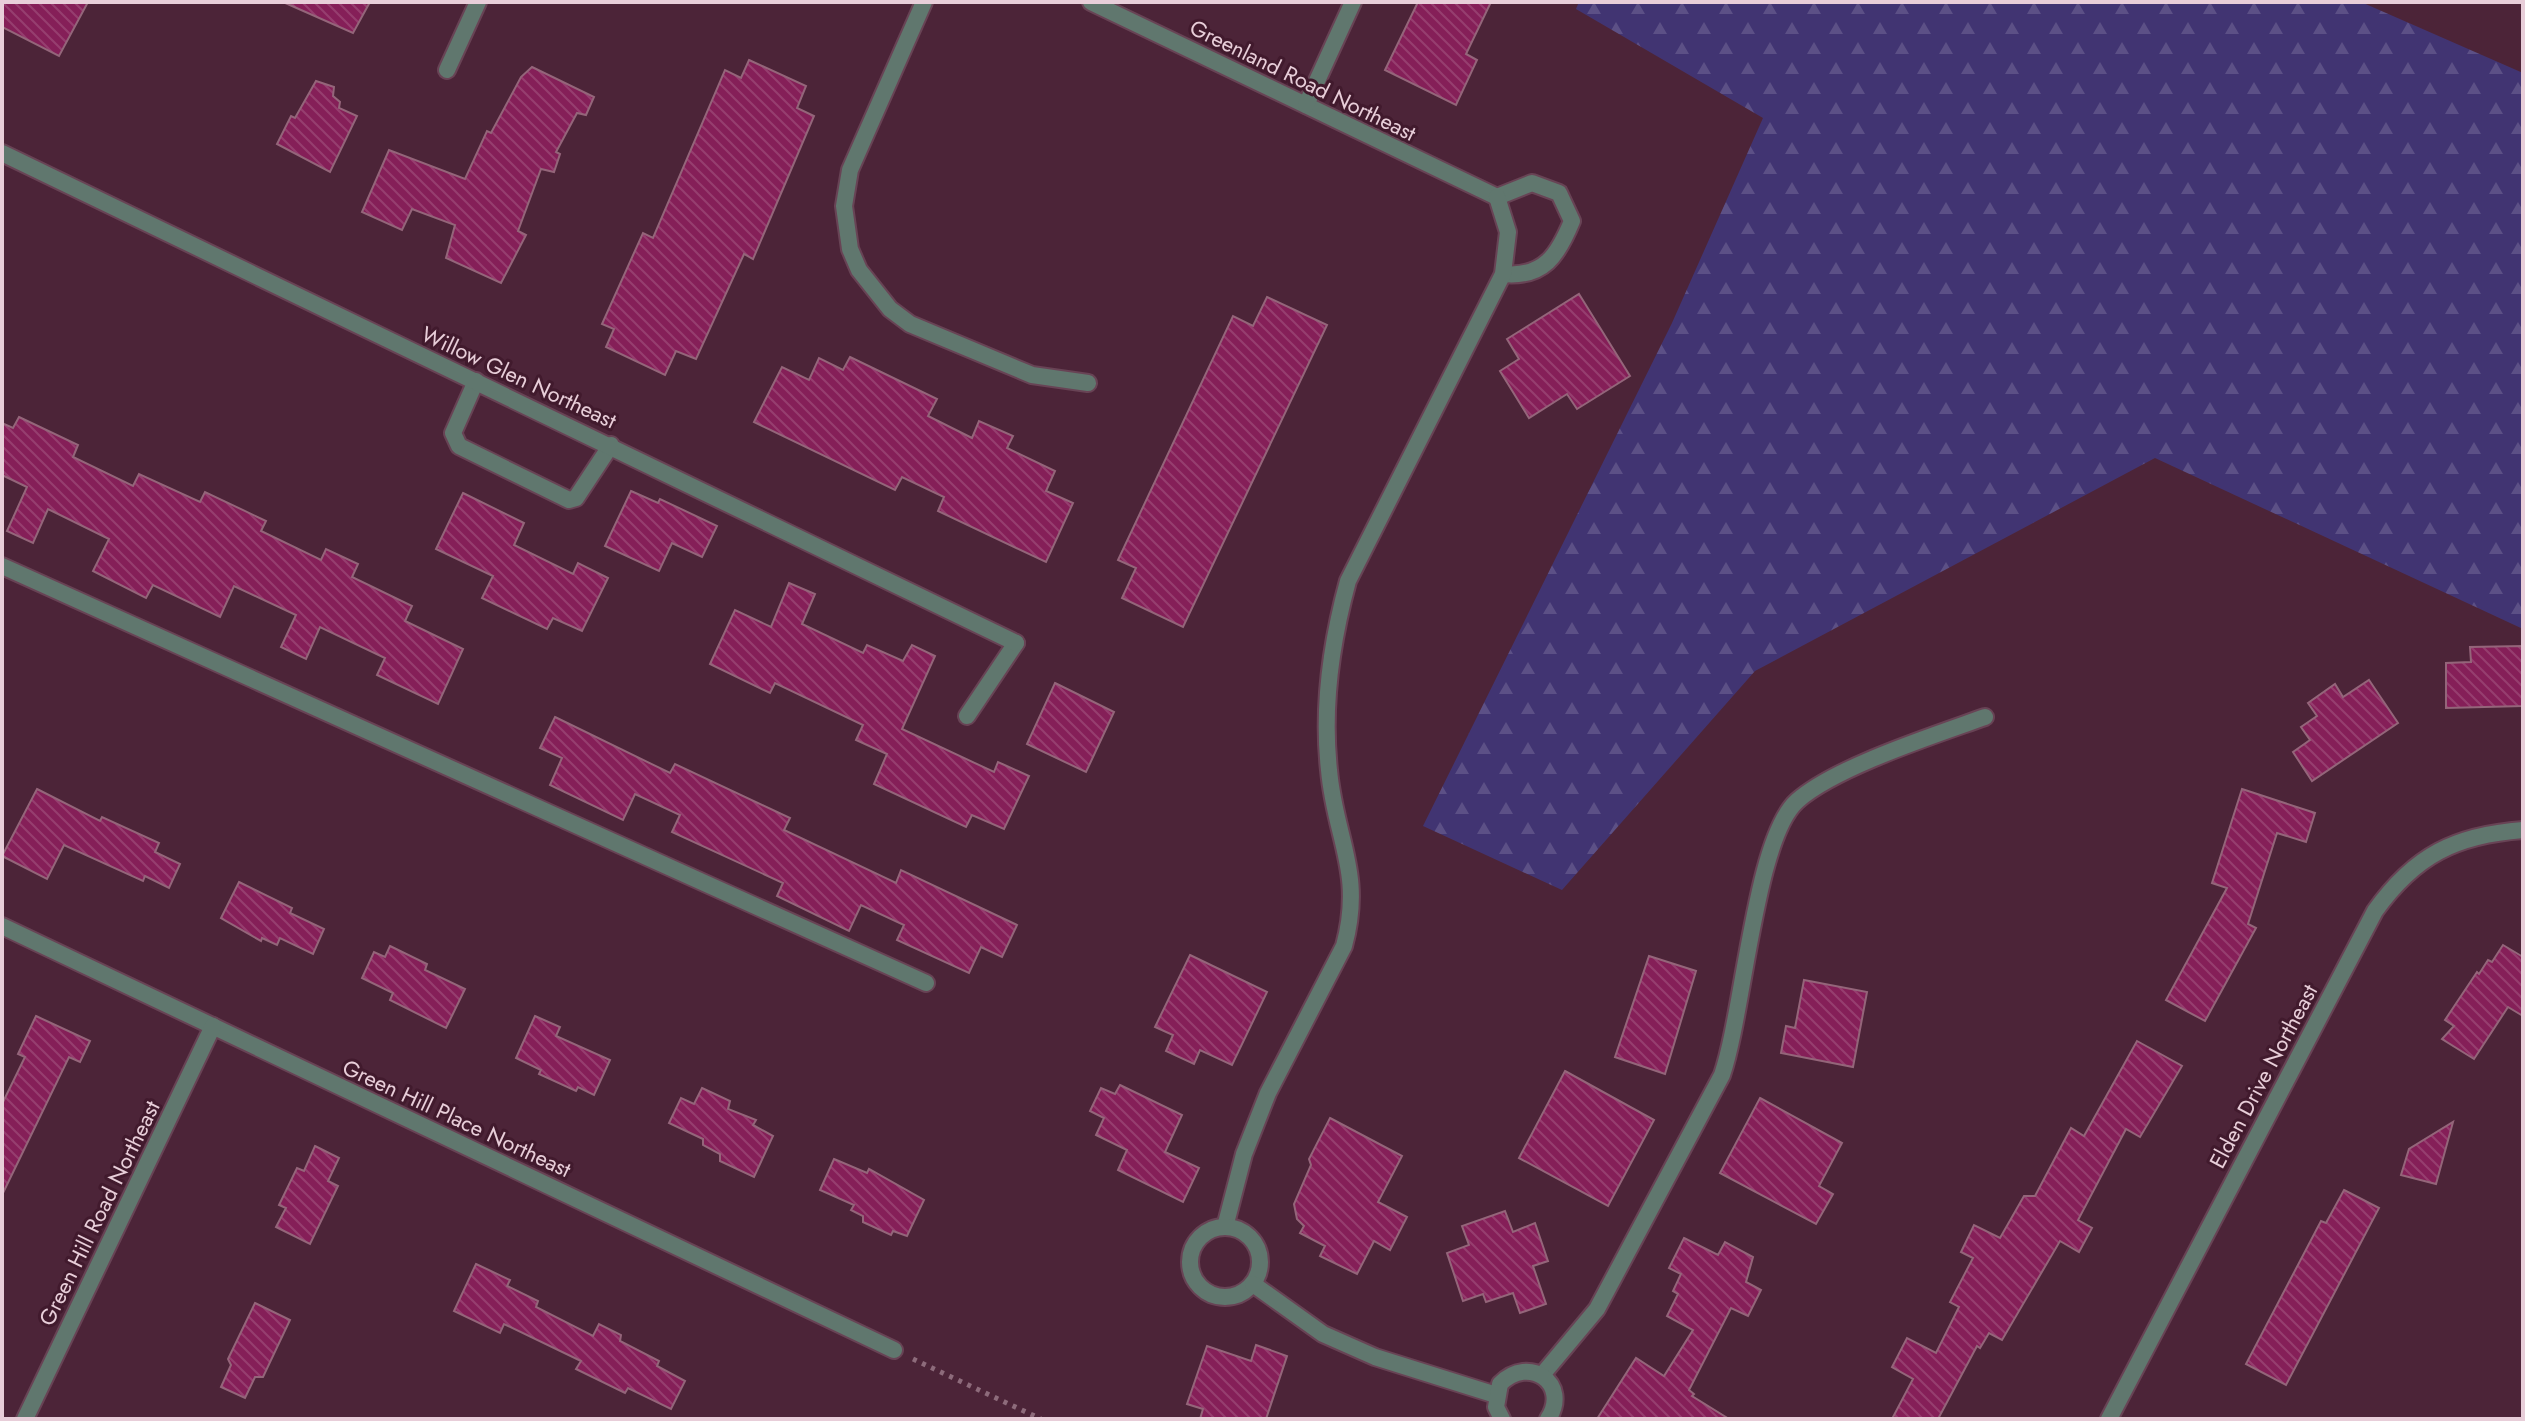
<svg xmlns="http://www.w3.org/2000/svg" width="2525" height="1421" viewBox="0 0 2525 1421" font-family="Jost,sans-serif">
	<style>
		.forest { fill: url(#forest-firs) }
		.building { fill: url(#building-back-hatch); stroke: #94657a; stroke-width: 2 }
		.lines { fill: none; stroke-linecap: round; stroke-linejoin: round }
		.lane-casing { stroke: #684355; stroke-width: 20 }
		.street-casing { stroke: #684355; stroke-width: 20 }
		.path { stroke: #8d6b7b; stroke-width: 5; stroke-dasharray: 4 6; stroke-linecap: butt }
		.lane { stroke: #60776e; stroke-width: 16 }
		.street { stroke: #60776e; stroke-width: 16 }
		.labels { text-anchor: middle; dominant-baseline: central; stroke-width: 6; stroke-linejoin: round; paint-order: stroke }
		.street-label { font-size: 22px; fill: #e8ced9; stroke: #411a2d }
	</style>
	<defs>
		<pattern id="forest-firs" width="22" height="20" patternUnits="userSpaceOnUse" patternTransform="scale(2)"><rect width="22" height="20" fill="#413472"/><path d="M5 1l3.5 6h-7zM16 11l3.5 6h-7z" fill="#5c5086"/></pattern>
		<pattern id="building-back-hatch" width="6" height="6" patternUnits="userSpaceOnUse" patternTransform="scale(2)"><rect width="6" height="6" fill="#851f58"/><path d="M-1 5l2 2M0 0l6 6M5-1l2 2" fill="none" stroke="#963e6f"/></pattern>
	</defs>
	<rect width="100%" height="100%" fill="#4c2438"/>
	<!-- forest -->
	<polygon class="forest" points="1579,2 2361,2 2523,73 2523,629 2155,458 1755,671 1562,890 1423,826 1672,323 1763,118 1576,9"/>
	<!-- building -->
	<g class="building">
		<polygon points="2,2 88,2 59,56 2,27"/>
		<polygon points="283,2 370,2 353,33"/>
		<polygon points="1418,2 1491,2 1466,54 1477,60 1456,105 1385,70"/>
		<polygon points="749,60 806,86 797,108 814,116 753,259 744,254 696,359 676,351 665,375 606,347 614,329 602,324 643,233 653,238 725,70 741,78"/>
		<polygon points="532,67 594,97 586,115 577,113 556,152 560,154 554,172 541,169 518,231 526,235 501,283 446,258 455,225 412,209 402,230 362,212 389,150 465,179 487,131 491,133 521,77"/>
		<polygon points="316,81 334,87 333,96 340,102 339,108 357,116 330,172 277,144 291,116 295,118"/>
		<polygon points="1579,294 1630,376 1577,409 1567,394 1529,418 1500,371 1519,359 1507,339"/>
		<polygon points="1267,297 1327,325 1183,627 1122,598 1136,568 1118,560 1233,316 1253,326"/>
		<polygon points="850,357 937,399 928,416 972,438 979,421 1013,436 1007,448 1055,471 1046,491 1073,503 1046,562 938,511 944,497 902,477 895,490 754,422 782,367 809,380 819,358 843,370"/>
		<polygon points="19,417 78,445 73,457 133,486 139,474 200,502 205,492 266,521 261,531 321,560 326,549 358,564 352,577 412,606 405,621 463,649 438,704 377,675 385,658 320,627 306,659 281,647 296,615 234,586 220,617 153,585 146,598 93,571 109,539 48,509 33,543 7,531 27,487 2,475 2,423 13,428"/>
		<polygon points="631,491 658,503 660,499 717,526 702,557 672,543 659,571 605,546"/>
		<polygon points="463,493 524,523 514,545 573,574 578,563 608,578 582,631 553,618 547,629 482,598 493,576 436,549"/>
		<polygon points="789,583 815,594 802,624 863,653 867,645 903,661 912,645 935,656 902,729 994,772 998,762 1029,776 1004,829 972,815 966,827 874,784 887,754 856,740 863,725 775,683 770,693 710,664 735,610 771,627"/>
		<polygon points="2523,646 2523,706 2446,708 2446,663 2471,662 2470,647"/>
		<polygon points="2369,680 2398,723 2312,781 2293,752 2310,740 2301,727 2317,716 2308,703 2335,684 2343,697"/>
		<polygon points="1055,683 1114,712 1086,772 1027,744"/>
		<polygon points="555,717 670,773 675,764 790,818 784,830 896,883 901,870 1017,925 1002,957 981,947 969,973 897,940 904,925 861,905 849,931 777,896 783,883 672,832 680,815 635,794 623,820 550,785 562,758 540,748"/>
		<polygon points="37,789 100,821 102,817 159,843 155,852 180,864 169,888 145,876 143,881 64,845 47,879 2,856"/>
		<polygon points="2242,789 2315,813 2306,842 2277,833 2248,924 2256,928 2205,1021 2166,1000 2227,888 2212,883"/>
		<polygon points="239,882 292,908 290,913 324,929 313,954 280,938 277,945 262,938 261,941 221,918"/>
		<polygon points="2503,945 2523,957 2523,1016 2508,1007 2474,1059 2442,1039 2454,1026 2445,1020 2477,972 2479,974 2488,960 2492,962"/>
		<polygon points="390,946 427,964 425,970 465,989 446,1028 390,1000 393,993 362,978 374,952 385,957"/>
		<polygon points="1190,955 1267,992 1232,1065 1200,1050 1194,1064 1166,1051 1173,1035 1155,1027"/>
		<polygon points="1649,956 1696,971 1665,1074 1615,1057"/>
		<polygon points="1804,980 1867,992 1853,1067 1781,1053 1786,1026 1795,1028"/>
		<polygon points="36,1016 90,1041 80,1062 69,1057 2,1195 2,1104 25,1057 18,1054"/>
		<polygon points="535,1016 560,1027 556,1036 610,1060 594,1095 578,1087 576,1091 539,1074 541,1070 516,1058"/>
		<polygon points="2137,1041 2182,1066 2140,1137 2126,1129 2078,1220 2092,1228 2079,1252 2060,1241 2002,1340 1989,1333 1980,1348 1977,1346 1938,1419 1892,1419 1913,1379 1892,1367 1907,1338 1936,1353 1959,1307 1950,1302 1973,1258 1961,1252 1974,1225 2000,1238 2024,1196 2035,1196 2071,1128 2084,1136"/>
		<polygon points="1565,1071 1654,1120 1608,1206 1519,1158"/>
		<polygon points="1120,1085 1182,1115 1165,1152 1199,1168 1183,1202 1118,1170 1127,1150 1096,1135 1104,1118 1090,1111 1101,1088 1115,1094"/>
		<polygon points="702,1088 730,1101 728,1109 756,1120 753,1125 773,1136 754,1177 720,1161 720,1154 703,1145 703,1139 669,1123 681,1098 694,1104"/>
		<polygon points="1760,1098 1842,1143 1819,1186 1833,1194 1816,1224 1720,1173"/>
		<polygon points="1330,1118 1402,1156 1378,1202 1407,1217 1390,1250 1374,1241 1357,1274 1320,1256 1325,1246 1300,1233 1304,1226 1297,1219 1294,1204 1311,1165 1309,1159"/>
		<polygon points="2453,1122 2436,1184 2401,1175 2409,1149"/>
		<polygon points="315,1146 339,1158 328,1181 338,1186 310,1244 276,1227 286,1208 279,1205 297,1168 304,1171"/>
		<polygon points="834,1159 867,1173 869,1169 924,1200 907,1236 893,1231 891,1235 863,1222 863,1216 851,1210 854,1205 820,1190"/>
		<polygon points="2344,1190 2379,1208 2286,1385 2246,1364 2321,1221 2326,1223"/>
		<polygon points="1505,1211 1513,1232 1535,1223 1548,1261 1533,1266 1546,1304 1520,1313 1513,1293 1486,1302 1483,1294 1463,1301 1447,1253 1469,1245 1462,1226"/>
		<polygon points="1684,1238 1718,1255 1725,1242 1753,1257 1746,1282 1761,1290 1748,1316 1731,1308 1689,1390 1694,1394 1692,1396 1729,1419 1597,1419 1636,1358 1664,1376 1693,1330 1667,1316 1678,1294 1673,1291 1681,1274 1669,1268"/>
		<polygon points="476,1264 510,1280 507,1286 538,1301 536,1307 593,1336 599,1324 621,1335 620,1341 659,1361 657,1366 685,1381 671,1409 628,1388 625,1393 576,1369 581,1361 504,1324 500,1333 454,1311"/>
		<polygon points="255,1303 290,1320 263,1377 255,1377 245,1398 221,1387 231,1365 228,1359"/>
		<polygon points="1256,1345 1287,1356 1266,1419 1200,1419 1203,1409 1187,1404 1207,1346 1251,1361"/>
	</g>
	<g class="lines">
		<!-- lane casing -->
		<g class="lane-casing">
			<g id="lane">
				<polyline points="476,381 453,433 459,446 569,500 576,498 611,445"/>
				<polyline points="967,716 1016,643"/>
			</g>
		</g>
		<!-- street casing -->
		<g class="street-casing">
			<g id="street">
				<polyline points="924,2 850,170 844,206 850,249 859,270 890,309 910,324 1032,375 1088,383"/>
				<polyline points="1091,2 1497,197"/>
				<polyline points="447,70 478,2"/>
				<polyline points="1306,105 1353,2"/>
				<polyline points="2,153 1016,643"/>
				<path d="M1497 197 1532 183 1559 193 1572 221C1558 255 1544 278 1503 274"/>
				<polyline points="2,566 926,983"/>
				<polyline points="2,926 894,1350"/>
				<path d="M1225 1227 1244 1154 1268 1093 1344 946C1364 872 1335 839 1329 770 1322 706 1331 643 1348 581L1503 274 1508 232 1497 197"/>
				<circle cx="1225" cy="1262" r="35"/>
				<polyline points="1253,1284 1323,1334 1375,1357 1496,1395"/>
				<path d="M1542 1375 1597 1309 1722 1075C1744 1011 1755 839 1797 801 1835 767 1935 735 1985 717"/>
				<polyline points="25,1419 213,1026"/>
				<path d="M1502 1419 1496 1407 1500 1384C1529 1354 1571 1384 1548 1419"/>
				<path d="M2109 1419 2375 911C2415 855 2456 835 2523 830"/>
			</g>
		</g>
		<!-- path -->
		<polyline class="path" points="913,1359 1041,1419"/>
		<!-- lane -->
		<use href="#lane" class="lane"/>
		<!-- street -->
		<use href="#street" class="street"/>
	</g>
	<g class="labels">
		<!-- street labels -->
		<g class="street-label">
			<text transform="translate(1303 80) rotate(26)">Greenland Road Northeast</text>
			<text transform="translate(519 377) rotate(25)">Willow Glen Northeast</text>
			<text transform="translate(2263 1076) rotate(-62)">Elden Drive Northeast</text>
			<text transform="translate(457 1118) rotate(25)">Green Hill Place Northeast</text>
			<text transform="translate(99 1213) rotate(-64)">Green Hill Road Northeast</text>
		</g>
	</g>
	<!-- border -->
	<rect width="2525" height="1421" fill="none" stroke="#e8ced9" stroke-width="8"/>
</svg>
